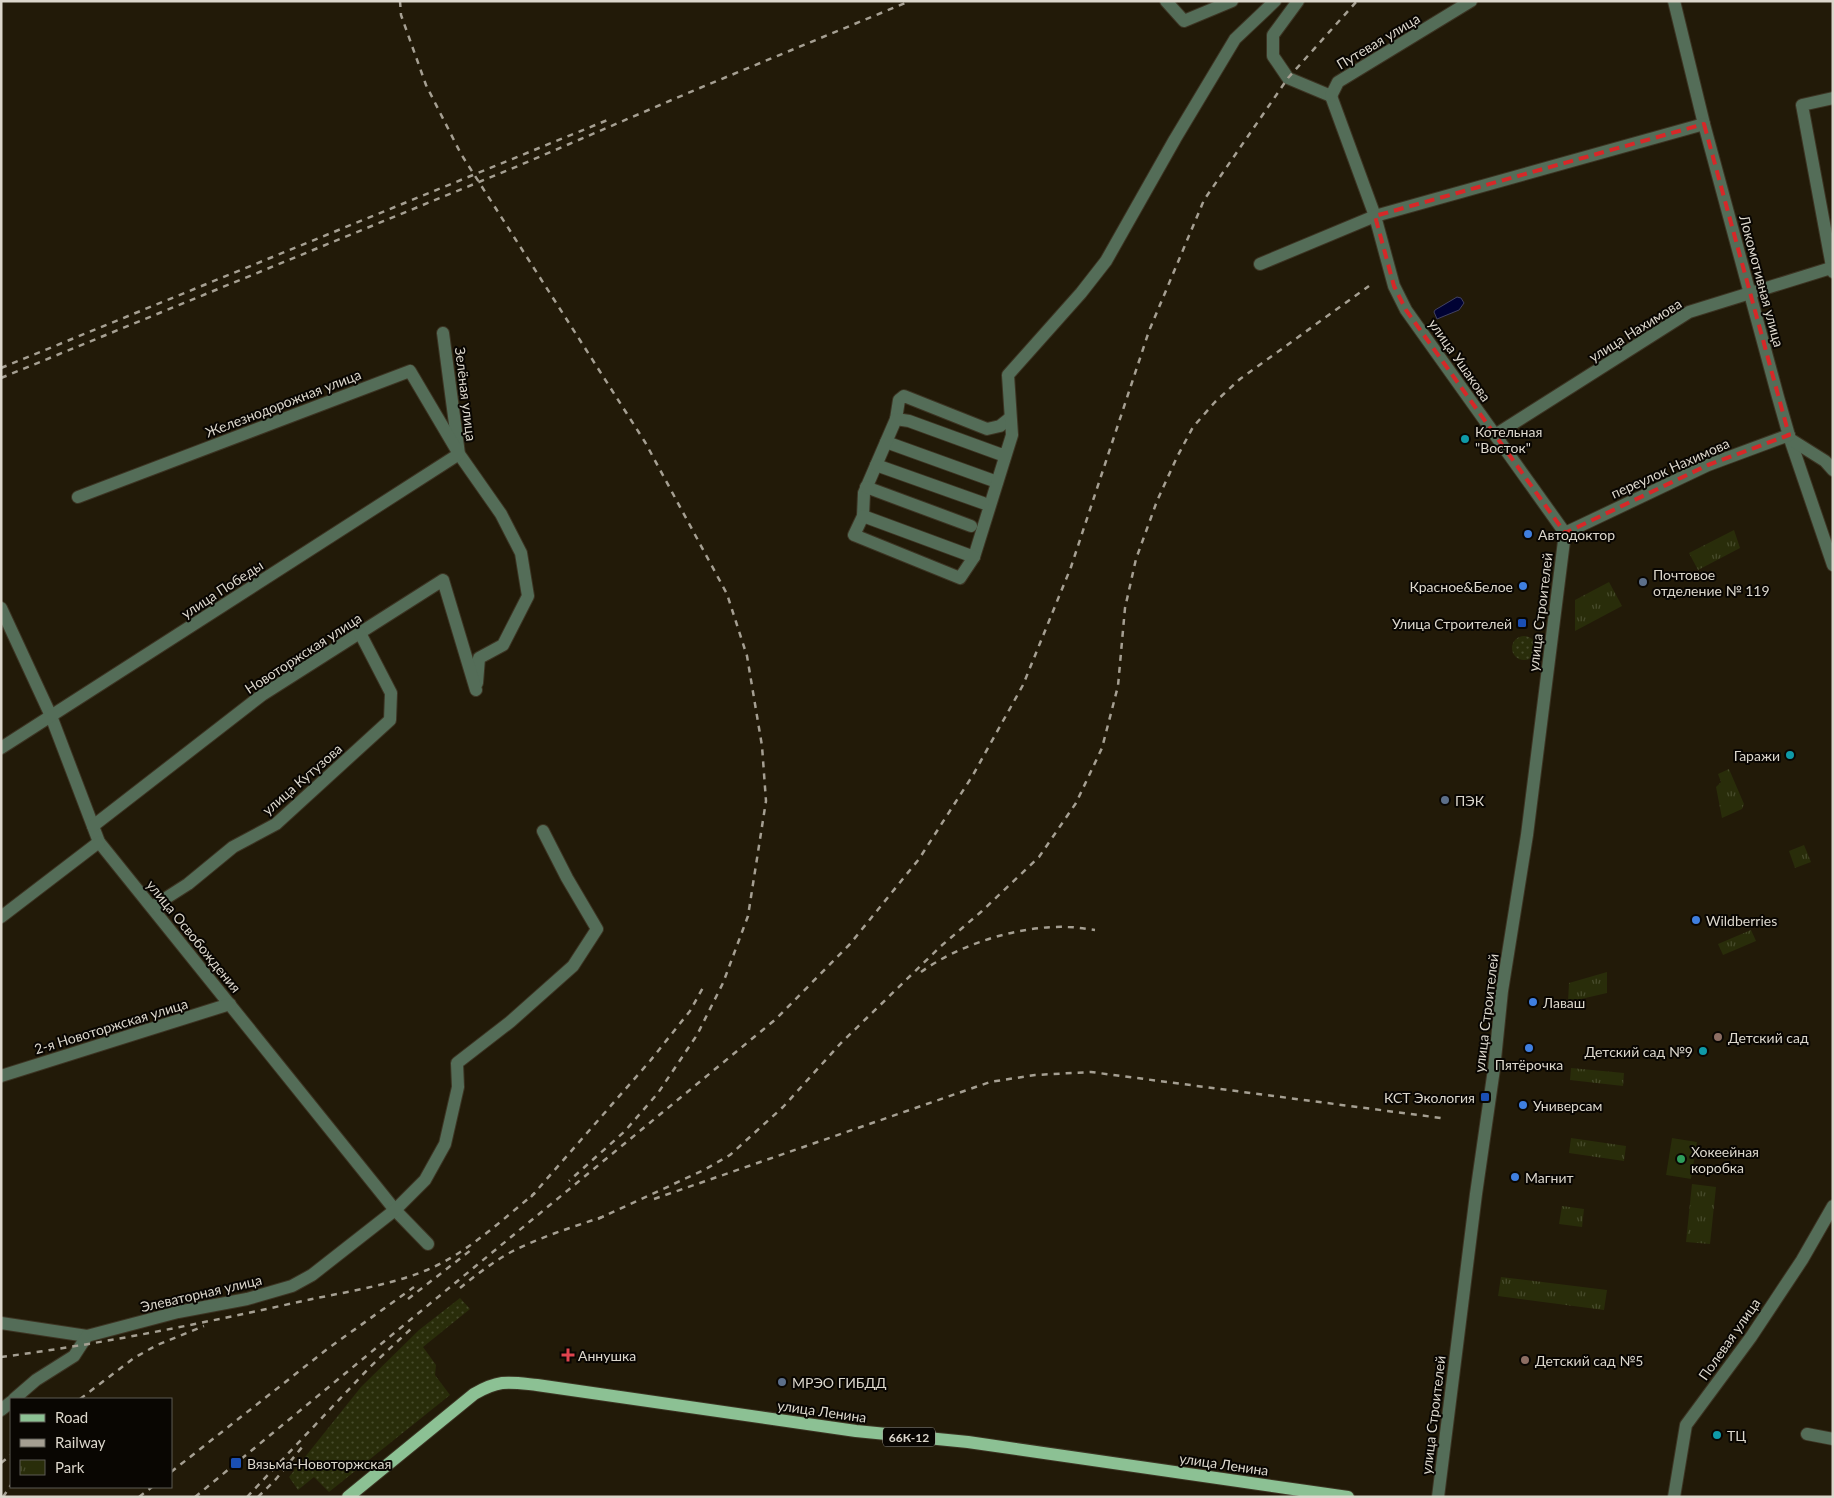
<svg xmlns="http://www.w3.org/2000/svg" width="1834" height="1498" viewBox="0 0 1834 1498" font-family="Lato,sans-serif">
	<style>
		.grass { fill: url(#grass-dots) }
		.park { fill: url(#park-tufts) }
		.pitch { fill: #292d0a }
		.water { fill: #000234; stroke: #424262 }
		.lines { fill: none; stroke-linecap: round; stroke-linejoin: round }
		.minor-casing { stroke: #3c3423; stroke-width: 14 }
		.major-casing { stroke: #3c3423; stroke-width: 14 }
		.minor { stroke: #546d58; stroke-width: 12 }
		.major { stroke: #8cc194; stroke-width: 12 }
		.rail { stroke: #a59f92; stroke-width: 2.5; stroke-dasharray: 6 6; stroke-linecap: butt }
		.marked { fill: none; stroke: #d62828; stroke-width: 4; stroke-dasharray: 10 6; stroke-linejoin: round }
		.culture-dot { fill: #0f9aa8; stroke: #090602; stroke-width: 2 }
		.shop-dot { fill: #3f7fe0; stroke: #090602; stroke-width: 2 }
		.service-dot { fill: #5c6f8a; stroke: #090602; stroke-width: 2 }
		.transit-dot { fill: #1a4fb4; stroke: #090602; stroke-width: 2 }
		.education-dot { fill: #8d6e63; stroke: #090602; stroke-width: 2 }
		.leisure-dot { fill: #2e9e5b; stroke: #090602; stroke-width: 2 }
		.health-dot { fill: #e0444e; stroke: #090602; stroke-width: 2 }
		.labels { text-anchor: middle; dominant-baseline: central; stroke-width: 4; stroke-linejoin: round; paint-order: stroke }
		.shield { fill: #090602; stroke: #9d988f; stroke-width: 1 }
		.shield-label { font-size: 12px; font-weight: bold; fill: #dcd7cc }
		.street-label { font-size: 14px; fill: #dcd7cc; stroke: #090602 }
		.poi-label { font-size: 14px; fill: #dcd7cc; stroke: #090602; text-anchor: start }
	</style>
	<defs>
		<pattern id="grass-dots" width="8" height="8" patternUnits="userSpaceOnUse" patternTransform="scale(1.25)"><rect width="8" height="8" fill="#292d0a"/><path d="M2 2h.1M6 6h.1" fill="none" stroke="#474b2c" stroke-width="1.8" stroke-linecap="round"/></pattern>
		<pattern id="park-tufts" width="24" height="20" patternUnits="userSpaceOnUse" patternTransform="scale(1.25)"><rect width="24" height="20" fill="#292d0a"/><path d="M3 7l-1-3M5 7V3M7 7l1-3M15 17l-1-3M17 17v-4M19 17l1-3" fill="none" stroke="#474b2c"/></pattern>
	</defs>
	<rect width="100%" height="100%" fill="#221a08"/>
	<!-- grass -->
	<g class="grass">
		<circle cx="1524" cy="648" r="12"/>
		<polygon points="460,1298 470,1309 423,1347 436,1365 435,1375 450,1395 329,1492 314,1477 298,1490 289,1477 361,1387 419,1330"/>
	</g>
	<!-- park -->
	<g class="park">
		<polygon points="1734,530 1740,548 1698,570 1689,553"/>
		<polygon points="1609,582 1622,606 1575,631 1575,600"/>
		<polygon points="1729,769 1744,804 1742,809 1722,818 1716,787 1721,782 1718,774"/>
		<polygon points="1804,845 1811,862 1795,868 1789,851"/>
		<polygon points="1751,930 1756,941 1723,955 1718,944"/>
		<polygon points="1607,972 1607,993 1568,1002 1569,983"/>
		<polygon points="1571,1068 1624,1073 1623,1086 1570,1080"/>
		<polygon points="1571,1138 1626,1146 1624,1161 1569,1153"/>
		<polygon points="1692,1184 1716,1187 1710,1244 1686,1242"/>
		<polygon points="1562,1206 1584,1209 1582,1227 1559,1224"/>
		<polygon points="1501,1277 1607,1290 1604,1310 1498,1296"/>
	</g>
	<!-- pitch -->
	<polygon class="pitch" points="1672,1138 1697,1142 1691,1179 1666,1175"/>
	<!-- water -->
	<polygon class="water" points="1457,297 1461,298 1464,303 1459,310 1437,319 1434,312 1435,310"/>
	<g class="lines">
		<!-- minor casing -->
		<g class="minor-casing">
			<g id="minor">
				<polyline points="1166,1 1184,21 1232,1"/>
				<polyline points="1298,1 1273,35 1273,56 1288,78 1331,96"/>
				<polyline points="1674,1 1704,124 1778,397 1790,439 1833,565"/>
				<polyline points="1331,96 1375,216 1394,286 1406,310 1565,533"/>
				<polyline points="1331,96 1338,82 1471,1"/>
				<polyline points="1833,98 1802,105 1833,272"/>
				<polyline points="1260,264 1375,216 1704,124"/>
				<polyline points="443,333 459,454 501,514 521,553 528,596 503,645 479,658 477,683"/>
				<polyline points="896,419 899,400 904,396 987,429 1000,426 1010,418"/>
				<polyline points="1495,435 1689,312 1831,268"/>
				<polyline points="1790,439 1825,461 1833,470"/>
				<polyline points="886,442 997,482"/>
				<polyline points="1005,456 909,421 896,419 864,493 863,516 854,535 960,578 974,557 1012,435 1008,375 1081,293 1106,261 1175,139 1235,39 1275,1"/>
				<polyline points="876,465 983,503"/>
				<polyline points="866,487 971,526"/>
				<polyline points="863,516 974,557"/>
				<polyline points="1565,533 1708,465 1789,435"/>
				<polyline points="1,608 51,716 99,842 395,1210 428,1244"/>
				<polyline points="1,748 459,454 410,371 78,497"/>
				<polyline points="93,826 262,695 443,580 476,690"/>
				<polyline points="152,907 188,884 233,847 276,824 390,720 391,693 360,633"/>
				<polyline points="1,917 99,842"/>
				<polyline points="1,1076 230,1004"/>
				<polyline points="1,1323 87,1336"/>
				<polyline points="14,1399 36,1380 74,1356 87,1336 178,1312 247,1299 292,1286 312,1275 395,1210 425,1180 445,1144 458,1087 457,1063 510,1022 573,966 597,929 567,878 543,831"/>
				<polyline points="1,1410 11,1402"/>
				<polyline points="1807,1434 1833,1439"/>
				<polyline points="1438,1497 1476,1194 1494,1069 1502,991 1527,835 1565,533"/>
				<polyline points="1674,1497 1686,1425 1751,1337 1802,1260 1833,1206"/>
			</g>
		</g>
		<!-- major casing -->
		<g class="major-casing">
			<path id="major" d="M348 1497 474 1394C500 1379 509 1382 537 1385L856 1431 968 1442 1348 1497"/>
		</g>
		<!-- minor -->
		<use href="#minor" class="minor"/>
		<!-- major -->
		<use href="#major" class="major"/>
		<!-- rail -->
		<g class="rail">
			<polyline points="400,1 401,15 426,85 461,154 645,442 727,594 747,656 762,746 766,801 748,916 723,983 697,1035 658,1093 625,1131 569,1181"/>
			<polyline points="1,368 610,119"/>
			<polyline points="1,378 518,166 695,90 910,1"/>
			<path d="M921 972C960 944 1020 925 1068 927 1077 927 1086 929 1095 930"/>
			<polyline points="531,1197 650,1061 690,1011 705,984"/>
			<polyline points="654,1199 990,1082 1035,1075 1091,1072 1441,1118"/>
			<polyline points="598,1219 704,1170 730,1155 783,1107 841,1043 940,947 982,911 1039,857 1076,803 1102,748 1118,686 1125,608 1136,559 1157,501 1177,457 1193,427 1215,402 1240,379 1369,286"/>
			<path d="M460 1288C476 1275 493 1262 511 1252 540 1237 573 1227 605 1216"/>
			<polyline points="408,1299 471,1250"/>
			<path d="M1 1357C102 1344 203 1323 303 1301 344 1292 388 1286 427 1270 467 1253 502 1220 535 1193"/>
			<polyline points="80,1399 134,1358 157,1345 204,1326"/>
			<polyline points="1,1463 11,1455"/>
			<polyline points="171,1472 326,1350 414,1287"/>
			<polyline points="3,1497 11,1485"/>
			<polyline points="139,1497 152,1487"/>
			<polyline points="195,1497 776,1019 850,944 919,859 973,775 1023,685 1071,567 1149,331 1204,200 1288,78 1357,1"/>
			<polyline points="247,1497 370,1367 414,1326"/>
			<polyline points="258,1497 276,1479 303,1446"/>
		</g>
	</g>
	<!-- marked area -->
	<path class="marked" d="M1704 124 1789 435 1708 465 1565 533 1406 310 1394 286 1375 216Z"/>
	<!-- markers -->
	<g class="culture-dot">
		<circle cx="1465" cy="439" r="5"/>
		<circle cx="1790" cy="755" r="5"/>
		<circle cx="1703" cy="1051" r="5"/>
		<circle cx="1717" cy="1435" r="5"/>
	</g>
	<g class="shop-dot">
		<circle cx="1528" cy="534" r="5"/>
		<circle cx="1523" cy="586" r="5"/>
		<circle cx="1696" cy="920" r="5"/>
		<circle cx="1533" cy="1002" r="5"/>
		<circle cx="1529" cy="1048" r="5"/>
		<circle cx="1523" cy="1105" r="5"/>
		<circle cx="1515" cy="1177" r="5"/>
	</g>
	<g class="service-dot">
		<circle cx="1643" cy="582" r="5"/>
		<circle cx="1445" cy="800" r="5"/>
		<circle cx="782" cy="1382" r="5"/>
	</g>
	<g class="transit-dot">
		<rect x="1517" y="618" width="10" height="10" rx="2.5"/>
		<rect x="1480" y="1092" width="10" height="10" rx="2.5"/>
		<rect x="230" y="1457" width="12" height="12" rx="2.5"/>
	</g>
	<g class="education-dot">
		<circle cx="1718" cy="1037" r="5"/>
		<circle cx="1525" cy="1360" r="5"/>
	</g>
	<circle class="leisure-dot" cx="1681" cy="1159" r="5"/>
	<path class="health-dot" d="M565.5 1347.5h5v5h5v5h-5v5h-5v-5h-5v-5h5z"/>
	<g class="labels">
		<!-- shield labels -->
		<rect class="shield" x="883" y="1427.5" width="52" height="19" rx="4"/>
		<g class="shield-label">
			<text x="909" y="1437">66К-12</text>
		</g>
		<!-- street labels -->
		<g class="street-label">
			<text transform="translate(1378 41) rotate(-31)">Путевая улица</text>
			<text transform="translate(1762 281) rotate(75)">Локомотивная улица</text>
			<text transform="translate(1635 330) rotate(-32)">улица Нахимова</text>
			<text transform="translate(1460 360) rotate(55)">улица Ушакова</text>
			<text transform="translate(466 394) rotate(83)">Зелёная улица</text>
			<text transform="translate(283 403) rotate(-21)">Железнодорожная улица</text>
			<text transform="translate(1670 468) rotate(-24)">переулок Нахимова</text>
			<text transform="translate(222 589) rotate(-33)">улица Победы</text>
			<text transform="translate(1540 612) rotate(-83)">улица Строителей</text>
			<text transform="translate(303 653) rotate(-33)">Новоторжская улица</text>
			<text transform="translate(302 779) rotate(-41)">улица Кутузова</text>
			<text transform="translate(194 936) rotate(51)">улица Освобождения</text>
			<text transform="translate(1486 1013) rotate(-83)">улица Строителей</text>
			<text transform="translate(111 1026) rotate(-17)">2-я Новоторжская улица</text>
			<text transform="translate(201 1293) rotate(-13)">Элеваторная улица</text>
			<text transform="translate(1729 1339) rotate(-55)">Полевая улица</text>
			<text transform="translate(822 1411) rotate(8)">улица Ленина</text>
			<text transform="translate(1433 1415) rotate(-83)">улица Строителей</text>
			<text transform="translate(1224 1464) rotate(8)">улица Ленина</text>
		</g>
		<!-- poi labels -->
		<g class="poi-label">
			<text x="1475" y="431">Котельная<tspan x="1475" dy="16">"Восток"</tspan></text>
			<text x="1538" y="534">Автодоктор</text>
			<text x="1653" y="574">Почтовое<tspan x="1653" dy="16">отделение № 119</tspan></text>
			<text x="1513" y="586" text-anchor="end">Красное&amp;Белое</text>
			<text x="1512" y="623" text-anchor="end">Улица Строителей</text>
			<text x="1780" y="755" text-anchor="end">Гаражи</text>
			<text x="1455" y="800">ПЭК</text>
			<text x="1706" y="920">Wildberries</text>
			<text x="1543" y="1002">Лаваш</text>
			<text x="1728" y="1037">Детский сад</text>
			<text x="1693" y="1051" text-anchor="end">Детский сад №9</text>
			<text x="1529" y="1064" text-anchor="middle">Пятёрочка</text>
			<text x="1475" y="1097" text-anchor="end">КСТ Экология</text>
			<text x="1533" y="1105">Универсам</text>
			<text x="1691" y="1151">Хокеейная<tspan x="1691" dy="16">коробка</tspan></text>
			<text x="1525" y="1177">Магнит</text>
			<text x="578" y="1355">Аннушка</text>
			<text x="1535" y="1360">Детский сад №5</text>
			<text x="792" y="1382">МРЭО ГИБДД</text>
			<text x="1727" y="1435">ТЦ</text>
			<text x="247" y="1463">Вязьма-Новоторжская</text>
		</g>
	</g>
	<!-- border -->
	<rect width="1834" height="1498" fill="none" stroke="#dcd7cc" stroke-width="5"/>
	<!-- legend -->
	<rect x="10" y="1398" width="162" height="90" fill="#090602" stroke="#5d5a53"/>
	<rect x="20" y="1414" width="25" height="8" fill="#8cc194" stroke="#5d5a53"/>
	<text x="55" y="1423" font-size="15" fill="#dcd7cc">Road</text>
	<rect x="20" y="1439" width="25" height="8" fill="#a59f92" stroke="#5d5a53"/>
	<text x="55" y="1448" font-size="15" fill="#dcd7cc">Railway</text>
	<rect x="20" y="1460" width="25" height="15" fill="url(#park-tufts)" stroke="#5d5a53"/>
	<text x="55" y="1473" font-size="15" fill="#dcd7cc">Park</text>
</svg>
